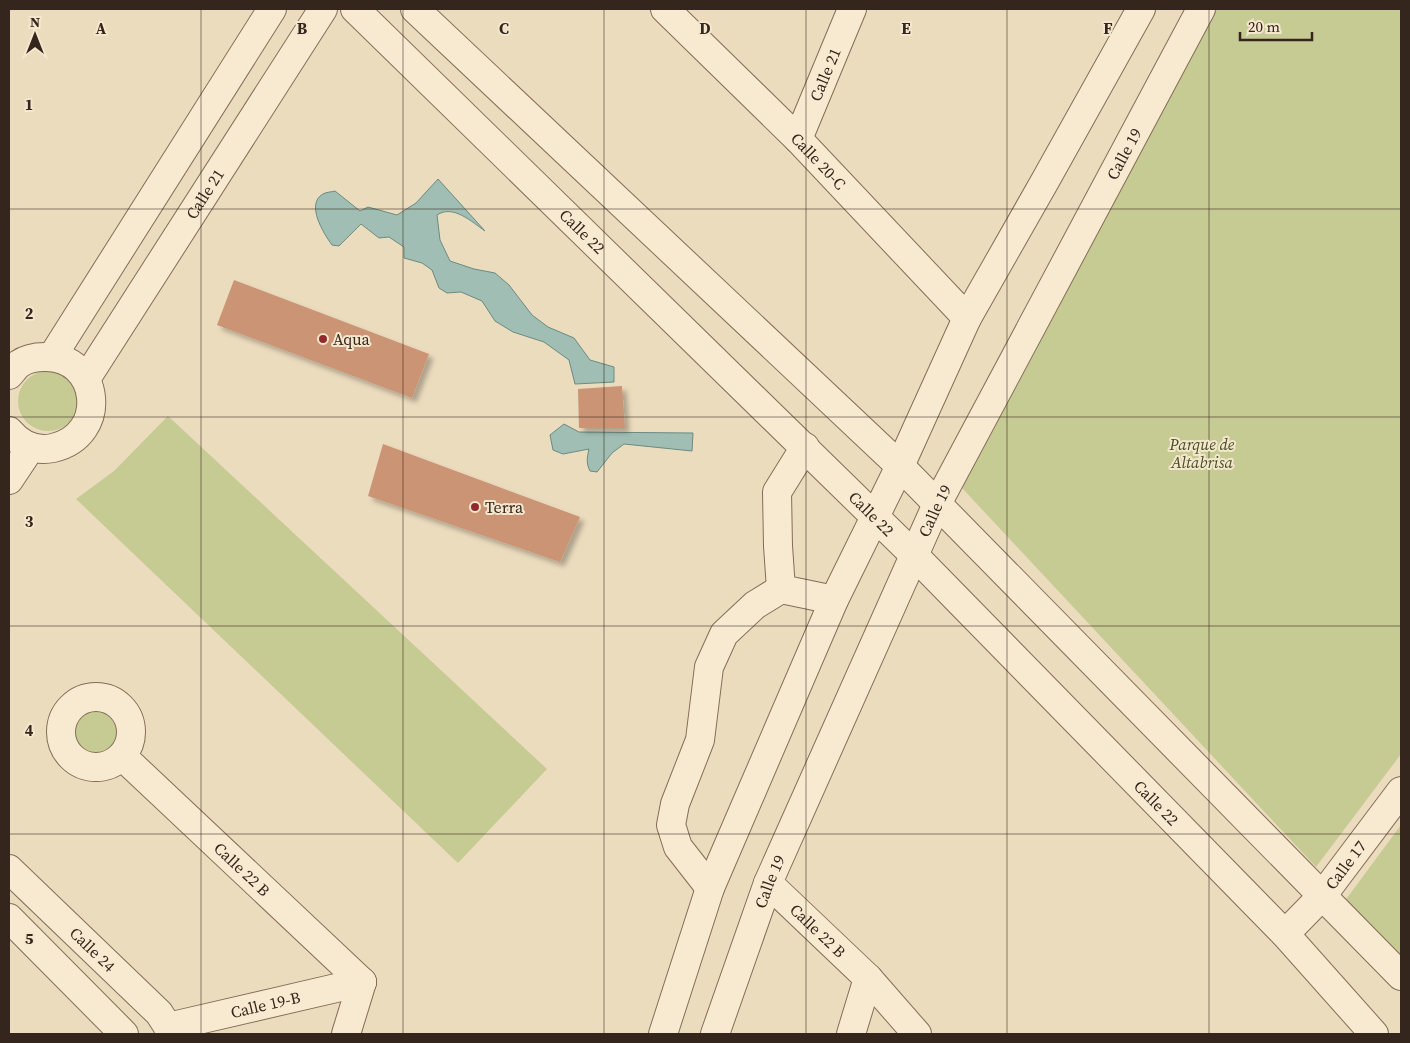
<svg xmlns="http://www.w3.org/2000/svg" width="1410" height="1043" viewBox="0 0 1410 1043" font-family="'Source Serif 4',serif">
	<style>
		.green { fill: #c6ca93 }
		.water { fill: #a1beb4; stroke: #698b81 }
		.building { fill: #ca9474; filter: url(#shadow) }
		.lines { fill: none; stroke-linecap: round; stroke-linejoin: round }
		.minor-casing { stroke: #846d57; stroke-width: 30 }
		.minor { stroke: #f8ead1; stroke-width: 28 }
		.grid { fill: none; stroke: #34261c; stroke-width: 1; stroke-opacity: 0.55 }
		.poi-dot { fill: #92292e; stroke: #f4e7cd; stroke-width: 2 }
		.labels { text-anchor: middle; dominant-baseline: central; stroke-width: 4; stroke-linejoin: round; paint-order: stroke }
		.street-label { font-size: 16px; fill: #34261c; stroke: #f4e7cd }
		.poi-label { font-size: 16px; fill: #34261c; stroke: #f4e7cd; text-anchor: start }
		.park-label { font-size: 16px; font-style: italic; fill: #475023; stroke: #f4e7cd }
		.grid-label { font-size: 16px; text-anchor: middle; font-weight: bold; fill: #34261c; stroke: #f4e7cd; stroke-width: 4; stroke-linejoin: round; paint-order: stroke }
	</style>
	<defs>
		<filter id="shadow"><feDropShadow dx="4.5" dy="4.5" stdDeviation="2.5" flood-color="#0004"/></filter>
	</defs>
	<rect width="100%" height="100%" fill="#ecdcbe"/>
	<!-- green -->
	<g class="green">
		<polygon points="1209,9 1401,9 1401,754 1316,867 962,488"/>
		<circle cx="48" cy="401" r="30"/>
		<polygon points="168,416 547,769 458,863 76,499 114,471"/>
		<circle cx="97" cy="732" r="25"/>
		<polygon points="1401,825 1401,958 1344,902"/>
	</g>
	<!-- water -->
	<g class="water">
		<path d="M438 179 485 231C472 222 453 204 437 215L440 240 450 261 474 269 495 273 509 285 532 315 548 327 574 338 590 360 614 367V382L575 384 569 360 544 342 513 332 495 321 482 301 461 292 447 293 439 288 432 270 422 263 404 258V247L389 237 379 238 361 224 339 246 332 245C324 234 305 204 323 194 326 192 332 192 335 191L360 211 368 207 397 215 416 203Z"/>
		<path d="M564 424 579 432 693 433 692 451 624 444 612 453 597 472 590 471C586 463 587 458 589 449L563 454 553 450 550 435Z"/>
	</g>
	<!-- building -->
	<g class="building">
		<polygon points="234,280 429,354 412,398 217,325"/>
		<polygon points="622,386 625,428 579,428 578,389"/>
		<polygon points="383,444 580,517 560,562 368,496"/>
	</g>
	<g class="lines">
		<!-- minor casing -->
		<g class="minor-casing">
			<g id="minor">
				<path id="s1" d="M355 9 913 554 1285 934 1374 1034"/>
				<polyline points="415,9 900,466 1401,976"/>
				<path id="s2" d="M665 9 798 139 967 318"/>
				<path id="s3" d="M798 139 852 9"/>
				<polyline points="52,357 272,9"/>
				<path d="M9 375C12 372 15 367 19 364 26 359 36 357 45 357 100 356 110 435 53 448 35 452 20 444 9 431"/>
				<path id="s4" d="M86 379 323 9"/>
				<polyline points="805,447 777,492 778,546 781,589 834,600"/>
				<polyline points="9,480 31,447"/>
				<circle cx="96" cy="732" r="35"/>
				<path id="s5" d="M122 756 362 982"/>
				<path id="s6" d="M9 869 159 1013 168 1027 169 1034"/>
				<path id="s7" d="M768 883 868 978 917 1034"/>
				<polyline points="710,888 678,847 671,825 675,804 700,740 709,667 724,634 755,605 781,589"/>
				<polyline points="9,918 124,1034"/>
				<path id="s8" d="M1285 934 1322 896 1401 791"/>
				<path id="s9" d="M168 1027 362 982"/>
				<polyline points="346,1034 362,982"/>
				<polyline points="663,1034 710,888 834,600 900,466 967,318 1045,181 1141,9"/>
				<path id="s10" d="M715 1034 768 883 937 504 1201 9"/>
				<polyline points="851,1034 868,978"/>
			</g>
		</g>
		<!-- minor -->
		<use href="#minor" class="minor"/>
	</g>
	<!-- grid -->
	<path class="grid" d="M201 9V1034M403 9V1034M604 9V1034M806 9V1034M1007 9V1034M1209 9V1034M9 209H1401M9 417H1401M9 626H1401M9 834H1401"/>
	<!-- markers -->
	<g class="poi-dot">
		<circle cx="323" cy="339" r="5"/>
		<circle cx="475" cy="507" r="5"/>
	</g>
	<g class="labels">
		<!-- street labels -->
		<g class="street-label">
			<text stroke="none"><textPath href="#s3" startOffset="70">Calle 21</textPath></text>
			<text stroke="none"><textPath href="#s10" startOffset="972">Calle 19</textPath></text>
			<text stroke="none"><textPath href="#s2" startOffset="216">Calle 20-C</textPath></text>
			<text stroke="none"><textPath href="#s4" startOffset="220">Calle 21</textPath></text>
			<text stroke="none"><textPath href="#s1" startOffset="318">Calle 22</textPath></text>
			<text stroke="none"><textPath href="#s10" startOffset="568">Calle 19</textPath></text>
			<text stroke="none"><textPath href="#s1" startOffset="722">Calle 22</textPath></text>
			<text stroke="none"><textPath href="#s1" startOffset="1128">Calle 22</textPath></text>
			<text stroke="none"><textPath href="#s8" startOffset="92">Calle 17</textPath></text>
			<text stroke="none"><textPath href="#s5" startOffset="165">Calle 22 B</textPath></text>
			<text stroke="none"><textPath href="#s10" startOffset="162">Calle 19</textPath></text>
			<text stroke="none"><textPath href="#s7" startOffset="69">Calle 22 B</textPath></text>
			<text stroke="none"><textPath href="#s6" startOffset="116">Calle 24</textPath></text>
			<text stroke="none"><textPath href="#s9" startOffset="100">Calle 19-B</textPath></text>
		</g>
		<!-- poi labels -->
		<g class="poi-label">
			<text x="333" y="339">Aqua</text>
			<text x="485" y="507">Terra</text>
		</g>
		<!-- park labels -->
		<g class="park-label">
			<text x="1202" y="444">Parque de<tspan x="1202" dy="18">Altabrisa</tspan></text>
		</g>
	</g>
	<g class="grid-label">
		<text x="101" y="34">A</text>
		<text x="302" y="34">B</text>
		<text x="504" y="34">C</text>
		<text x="705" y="34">D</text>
		<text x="906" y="34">E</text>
		<text x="1108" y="34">F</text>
		<text x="29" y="110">1</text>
		<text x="29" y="319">2</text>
		<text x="29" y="527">3</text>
		<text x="29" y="736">4</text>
		<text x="29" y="944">5</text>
	</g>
	<!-- border -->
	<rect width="1410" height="1043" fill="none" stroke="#34261c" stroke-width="20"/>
	<!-- north arrow -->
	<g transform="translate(35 35)" stroke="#f4e7cd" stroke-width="4" paint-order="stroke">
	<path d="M0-4L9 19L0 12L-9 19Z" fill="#34261c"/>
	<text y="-8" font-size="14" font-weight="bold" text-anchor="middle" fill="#34261c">N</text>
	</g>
	<!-- scale -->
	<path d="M1240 32v8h72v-8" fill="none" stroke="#34261c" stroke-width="2.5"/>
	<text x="1248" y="32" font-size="15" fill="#34261c" stroke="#f4e7cd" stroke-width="4" paint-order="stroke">20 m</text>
</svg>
